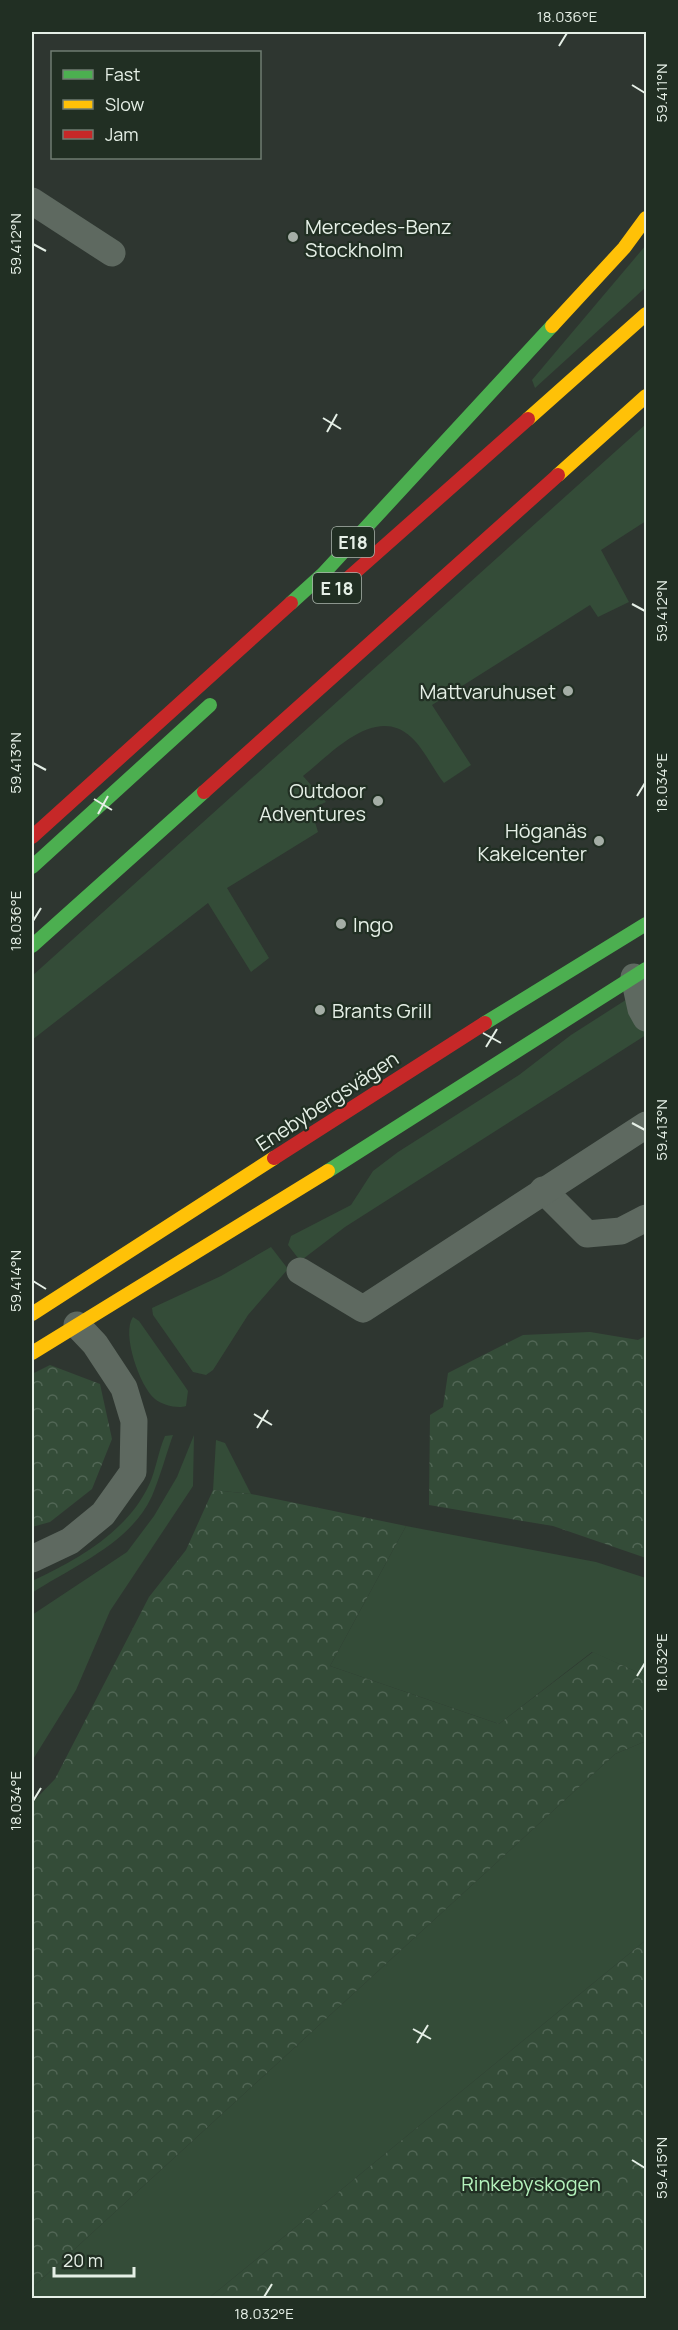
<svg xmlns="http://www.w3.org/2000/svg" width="678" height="2330" viewBox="0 0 678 2330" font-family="Manrope,sans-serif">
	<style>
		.grass { fill: #344c38 }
		.forest { fill: url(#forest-crowns) }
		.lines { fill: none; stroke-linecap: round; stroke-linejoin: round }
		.street { stroke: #5e6960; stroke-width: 27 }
		.fast { stroke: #4caf50; stroke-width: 14 }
		.slow { stroke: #ffc107; stroke-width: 14 }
		.jam { stroke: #c62828; stroke-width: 14 }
		.ticks { fill: none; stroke: #e5efe6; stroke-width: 2 }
		.poi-dot { fill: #a5aea6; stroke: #212f23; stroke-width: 2 }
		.labels { text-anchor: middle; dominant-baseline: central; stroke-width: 4.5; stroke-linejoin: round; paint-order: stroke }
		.shield { fill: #212f23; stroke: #aab5ac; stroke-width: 1.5 }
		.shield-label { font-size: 18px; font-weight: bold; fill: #e5efe6 }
		.poi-label { font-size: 20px; fill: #e5efe6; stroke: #212f23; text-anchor: start }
		.street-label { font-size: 20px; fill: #e5efe6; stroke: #212f23 }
		.park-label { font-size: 20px; fill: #b4f2bc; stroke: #212f23 }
		.neatline { fill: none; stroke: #e5efe6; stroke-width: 2 }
		.ticks-label { font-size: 15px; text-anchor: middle; fill: #e5efe6 }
	</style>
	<defs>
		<pattern id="forest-crowns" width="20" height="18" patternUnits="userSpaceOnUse" patternTransform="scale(1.5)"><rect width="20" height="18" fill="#344c38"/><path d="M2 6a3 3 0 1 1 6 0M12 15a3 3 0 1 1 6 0" fill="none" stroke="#516655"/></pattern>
	</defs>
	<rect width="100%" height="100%" fill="#2e3630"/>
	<!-- grass -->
	<g class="grass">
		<polygon points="646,245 646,287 535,388 532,380"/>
		<path d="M646 424V521L601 550 629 602 598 617 590 605 432 705 471 765 444 783C433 769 424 749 411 737 375 704 331 754 303 776L326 802 311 809 318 832 227 888 269 958 251 972 208 903 32 1040V976Z"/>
		<polygon points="646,987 646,1035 345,1227 303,1259 298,1258 288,1245 291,1236 351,1205 373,1171 398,1152 519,1075 571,1035"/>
		<polygon points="271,1247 288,1269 248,1315 213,1370 206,1375 193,1372 153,1315 152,1308 221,1276"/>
		<path d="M133 1317 139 1321 184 1385 188 1391 186 1406C178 1409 162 1405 155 1399 140 1387 121 1333 133 1317Z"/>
		<path d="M173 1435C166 1455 160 1477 152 1496 130 1544 73 1566 32 1593V1581C77 1560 127 1532 149 1485 156 1470 158 1452 165 1436Z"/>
		<polygon points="194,1435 193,1486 110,1611 76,1690 32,1761 32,1615 127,1552 154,1516 177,1477"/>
		<polygon points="216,1440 225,1443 251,1494 213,1490"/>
		<polygon points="406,1526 596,1562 646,1578 646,1676 592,1652 499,1724 330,1666"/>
		<polygon points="646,1741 646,1940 209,2298 32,2298 32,2288 615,1754"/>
	</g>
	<!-- forest -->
	<g class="forest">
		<polygon points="590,1332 638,1340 646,1336 646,1558 553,1526 429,1505 430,1415 443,1407 448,1373 523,1335"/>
		<polygon points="50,1365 100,1384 112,1439 92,1489 50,1522 32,1527 32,1374"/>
		<polygon points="213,1490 251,1494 406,1526 330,1666 499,1724 593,1652 646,1676 646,1741 615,1754 32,2288 32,1803 55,1779 149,1597 186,1550"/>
		<polygon points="646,1940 646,2298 209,2298"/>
	</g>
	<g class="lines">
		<!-- street -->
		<g class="street">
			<polyline points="32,201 112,253"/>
			<polyline points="634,977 641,1009 646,1018"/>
			<polyline points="543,1190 587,1234 621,1231 646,1218"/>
			<polyline points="300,1271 363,1309 646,1125"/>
			<polyline points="32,1559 70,1541 103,1514 133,1472 134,1421 124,1388 95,1344 77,1325"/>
		</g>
		<!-- fast -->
		<g class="fast">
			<polyline points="291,603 323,574 552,326"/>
			<polyline points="32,867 210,705"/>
			<polyline points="32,946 204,792"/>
			<polyline points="485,1023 646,924"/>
			<polyline points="328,1171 646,969"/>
		</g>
		<!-- slow -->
		<g class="slow">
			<polyline points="552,326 624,248 646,218"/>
			<polyline points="528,419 646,314"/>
			<polyline points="558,475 646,396"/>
			<polyline points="32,1314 274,1158"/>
			<polyline points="32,1353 328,1171"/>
		</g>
		<!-- jam -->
		<g class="jam">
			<polyline points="336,589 528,419"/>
			<polyline points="204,792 558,475"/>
			<polyline points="32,837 291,603"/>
			<polyline points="274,1158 485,1023"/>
		</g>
	</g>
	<!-- ticks -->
	<path class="ticks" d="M559 46 567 33M632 85 645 93M33 244 46 251M323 418 341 429M327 432 337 414M632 604 645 611M33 763 46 770M637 796 645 783M94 799 112 810M98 814 108 796M33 921 41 908M483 1033 501 1043M486 1047 497 1029M632 1123 645 1130M33 1281 46 1289M254 1414 272 1425M257 1428 268 1410M637 1676 645 1663M33 1801 41 1788M413 2029 431 2039M417 2043 428 2025M632 2160 645 2168M264 2297 272 2284"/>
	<!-- markers -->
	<g class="poi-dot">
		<circle cx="293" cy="237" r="6"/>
		<circle cx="568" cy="691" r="6"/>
		<circle cx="378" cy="801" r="6"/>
		<circle cx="599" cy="841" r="6"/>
		<circle cx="341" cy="924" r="6"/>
		<circle cx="320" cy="1010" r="6"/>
	</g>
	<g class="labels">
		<!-- shield labels -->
		<g class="shield">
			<rect x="332" y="527" width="42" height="30" rx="4.5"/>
			<rect x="313" y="573" width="48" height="30" rx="4.5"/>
		</g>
		<g class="shield-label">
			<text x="353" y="542">E18</text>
			<text x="337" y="588">E 18</text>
		</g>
		<!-- poi labels -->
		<g class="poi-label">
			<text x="305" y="226">Mercedes-Benz<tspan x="305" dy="23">Stockholm</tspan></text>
			<text x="556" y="691" text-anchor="end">Mattvaruhuset</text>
			<text x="366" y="790" text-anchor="end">Outdoor<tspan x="366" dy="23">Adventures</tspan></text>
			<text x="587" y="830" text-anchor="end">Höganäs<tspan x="587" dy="23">Kakelcenter</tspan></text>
			<text x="353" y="924">Ingo</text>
			<text x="332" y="1010">Brants Grill</text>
		</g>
		<!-- street labels -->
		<g class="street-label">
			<text transform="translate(327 1101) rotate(-33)">Enebybergsvägen</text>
		</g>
		<!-- park labels -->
		<g class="park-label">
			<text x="531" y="2183">Rinkebyskogen</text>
		</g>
	</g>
	<!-- border -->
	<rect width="678" height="2330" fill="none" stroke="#212f23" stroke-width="66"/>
	<!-- legend -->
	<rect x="51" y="51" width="210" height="108" fill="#212f23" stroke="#6f7c71" stroke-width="1.5"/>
	<rect x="63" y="70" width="30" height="9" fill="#4caf50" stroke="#6f7c71" stroke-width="1.5"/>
	<text x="105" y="81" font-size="18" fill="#e5efe6">Fast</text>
	<rect x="63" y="100" width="30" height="9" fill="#ffc107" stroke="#6f7c71" stroke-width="1.5"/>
	<text x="105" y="111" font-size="18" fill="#e5efe6">Slow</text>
	<rect x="63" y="130" width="30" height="9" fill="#c62828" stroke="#6f7c71" stroke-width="1.5"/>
	<text x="105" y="141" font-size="18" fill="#e5efe6">Jam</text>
	<!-- scale -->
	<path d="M54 2267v9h80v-9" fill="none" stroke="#e5efe6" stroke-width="3"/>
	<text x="63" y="2267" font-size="18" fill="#e5efe6" stroke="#212f23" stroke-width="4.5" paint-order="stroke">20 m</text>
	<rect x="33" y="33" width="612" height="2264" class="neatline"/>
	<g class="ticks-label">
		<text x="567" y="22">18.036°E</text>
		<text transform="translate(662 93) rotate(-90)" y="5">59.411°N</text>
		<text transform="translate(16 244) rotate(-90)" y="5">59.412°N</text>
		<text transform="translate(662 611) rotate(-90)" y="5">59.412°N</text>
		<text transform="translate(16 763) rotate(-90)" y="5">59.413°N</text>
		<text transform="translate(662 783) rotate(-90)" y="5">18.034°E</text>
		<text transform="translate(16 921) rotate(-90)" y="5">18.036°E</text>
		<text transform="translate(662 1130) rotate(-90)" y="5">59.413°N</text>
		<text transform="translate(16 1281) rotate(-90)" y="5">59.414°N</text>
		<text transform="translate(662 1663) rotate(-90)" y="5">18.032°E</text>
		<text transform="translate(16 1801) rotate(-90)" y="5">18.034°E</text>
		<text transform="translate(662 2168) rotate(-90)" y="5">59.415°N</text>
		<text x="264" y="2319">18.032°E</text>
	</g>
</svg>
